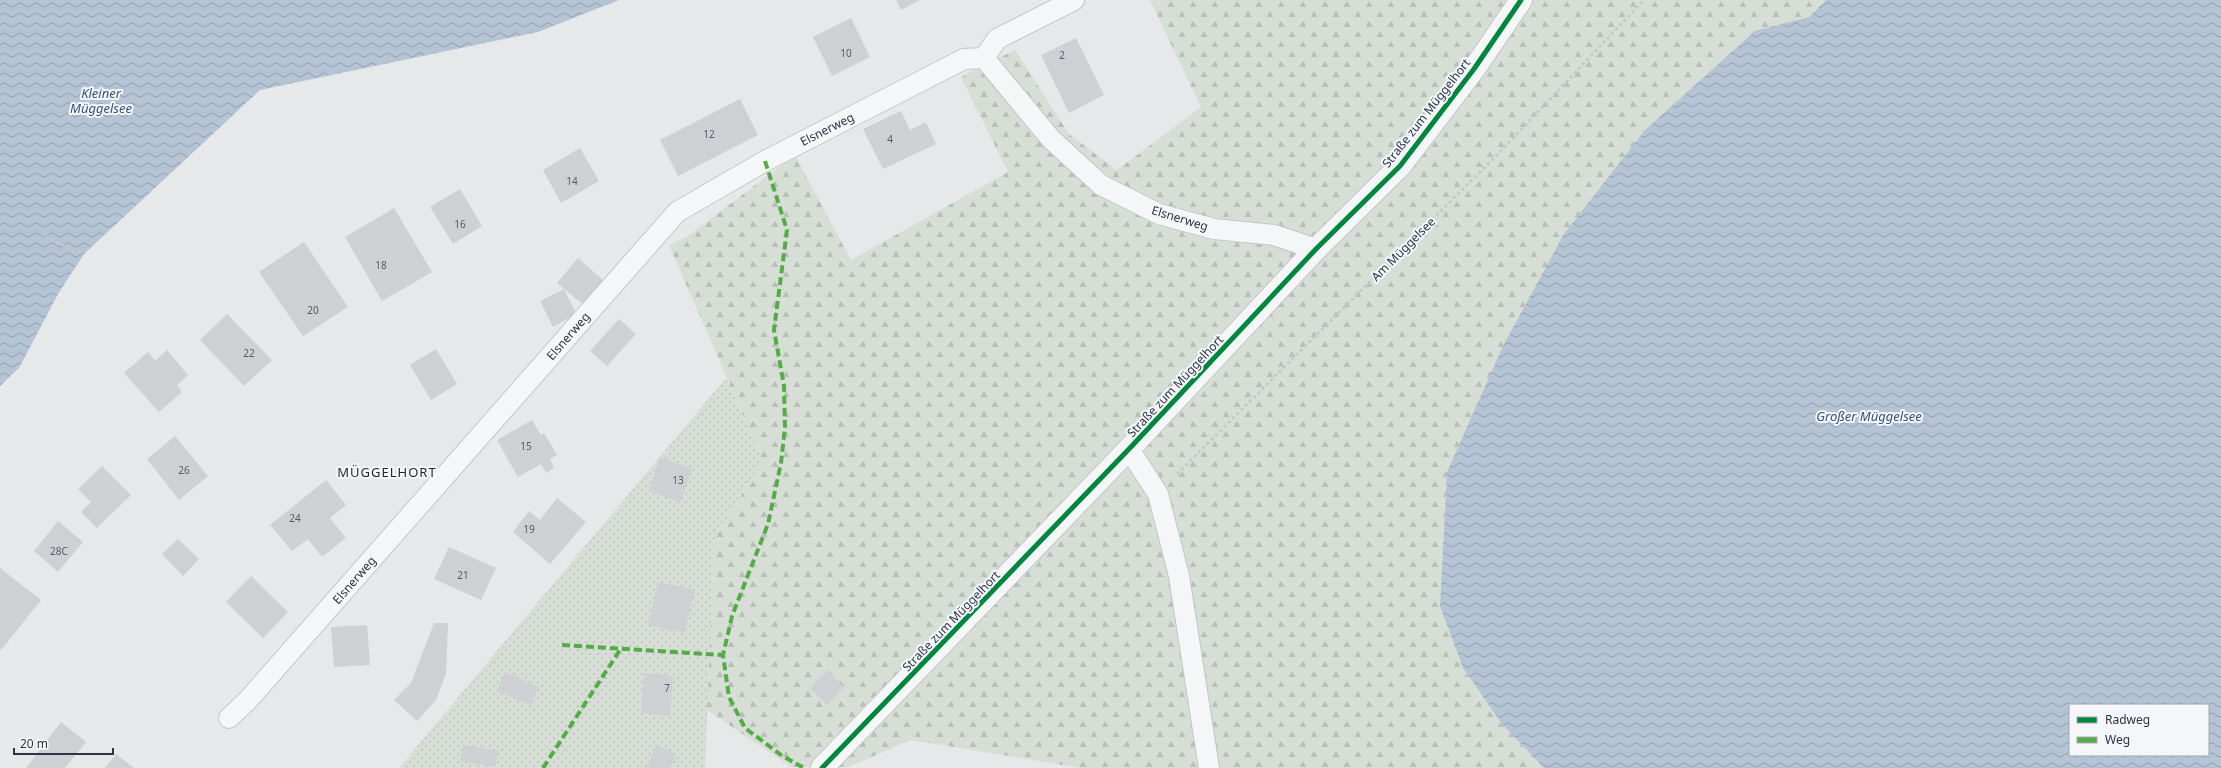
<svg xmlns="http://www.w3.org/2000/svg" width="2221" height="768" viewBox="0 0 2221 768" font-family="'Noto Sans',sans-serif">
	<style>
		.forest { fill: url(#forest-firs) }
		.garden { fill: url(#garden-dots) }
		.water { fill: url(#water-waves); fill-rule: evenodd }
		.building { fill: #ced0d3 }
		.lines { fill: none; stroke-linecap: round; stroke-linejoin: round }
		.lane-casing { stroke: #c4c6c8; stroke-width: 22 }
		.street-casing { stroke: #c4c6c8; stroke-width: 24 }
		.path { stroke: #c5c6ca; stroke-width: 2.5; stroke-dasharray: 3 3; stroke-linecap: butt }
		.lane { stroke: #f5f6f7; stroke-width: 20 }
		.street { stroke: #f5f6f7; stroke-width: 22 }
		.quiet { stroke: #54ac47; stroke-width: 4; stroke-dasharray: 8 4; stroke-linecap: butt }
		.cycleway-casing { stroke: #f4f6f9; stroke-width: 8 }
		.cycleway { stroke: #00873e; stroke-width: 5 }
		.labels { text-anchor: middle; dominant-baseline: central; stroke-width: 4; stroke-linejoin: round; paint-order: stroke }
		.number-label { font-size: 10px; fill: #545c69 }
		.street-label { font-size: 12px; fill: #2b3445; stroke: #f4f6f9 }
		.water-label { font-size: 13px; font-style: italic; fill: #34527a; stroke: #f4f6f9 }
		.neighbourhood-label { font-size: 13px; letter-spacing: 1px; fill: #1d2536; stroke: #f4f6f9 }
	</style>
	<defs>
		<pattern id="forest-firs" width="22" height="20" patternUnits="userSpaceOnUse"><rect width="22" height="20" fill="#d6ded6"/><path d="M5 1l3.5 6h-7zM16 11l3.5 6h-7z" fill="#b8bfb9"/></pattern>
		<pattern id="garden-dots" width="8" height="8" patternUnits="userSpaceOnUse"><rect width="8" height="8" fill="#d6ded6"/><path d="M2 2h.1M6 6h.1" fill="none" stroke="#b8bfb9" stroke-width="1.8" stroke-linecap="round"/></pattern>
		<pattern id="water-waves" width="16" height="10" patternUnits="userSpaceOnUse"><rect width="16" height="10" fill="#b4c4d5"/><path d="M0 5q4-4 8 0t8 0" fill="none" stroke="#93a0af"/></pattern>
	</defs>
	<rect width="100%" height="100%" fill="#e6e8ea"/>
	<!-- forest -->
	<polygon class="forest" points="1150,0 1826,0 1809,17 1755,31 1447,472 1440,606 1463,668 1502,724 1544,768 1081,768 911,740 848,767 791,767 707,710 714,540 763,461 669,245 688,236 795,155 851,260 1008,172 961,77 1015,50 1069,134 1117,170 1201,107"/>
	<!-- garden -->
	<polygon class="garden" points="726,378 763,461 714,540 705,768 399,768"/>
	<!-- water -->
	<g class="water">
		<polygon points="0,0 619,0 538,32 260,90 84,254 58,294 19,368 0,386"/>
		<path d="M1826 0H2221V768H1544L1502 724 1463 668 1440 606 1447 472 1503 346 1564 234 1645 130 1755 31 1809 17ZM2070 705H2208V755H2070Z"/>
	</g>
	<!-- building -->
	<g class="building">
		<polygon points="896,0 920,0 901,10"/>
		<polygon points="851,18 870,57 832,76 813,37"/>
		<polygon points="1076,38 1104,95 1069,113 1041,55"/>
		<polygon points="740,99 758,135 678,176 660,140"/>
		<polygon points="901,111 910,130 926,122 936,144 883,169 863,129"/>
		<polygon points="580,148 599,181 561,203 543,170"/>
		<polygon points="460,189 482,226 453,244 430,207"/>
		<polygon points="394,208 432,272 382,301 345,237"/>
		<polygon points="304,242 348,307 303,336 259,272"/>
		<polygon points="578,258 605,282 585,306 557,283"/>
		<polygon points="564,289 576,314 553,327 540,301"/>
		<polygon points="227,314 272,360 244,386 200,340"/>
		<polygon points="619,319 636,334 607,366 590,351"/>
		<polygon points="436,349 457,384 431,400 410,365"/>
		<polygon points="167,350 188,375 177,385 182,392 159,412 124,373 148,352 155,361"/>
		<polygon points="532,420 541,435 544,433 557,455 550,459 554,468 546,473 541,464 518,477 497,440"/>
		<polygon points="175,436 208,476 179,500 147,459"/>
		<polygon points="660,457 692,469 680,502 649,491"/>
		<polygon points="102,466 131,495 97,528 81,512 91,502 78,489"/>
		<polygon points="326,480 346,505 330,518 346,538 322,557 308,539 292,551 270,525"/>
		<polygon points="557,498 586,522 550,564 513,532 529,511 540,520"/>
		<polygon points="58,521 83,542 58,572 34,551"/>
		<polygon points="178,539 199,559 183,576 162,554"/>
		<polygon points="449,547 496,568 481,600 434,579"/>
		<polygon points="0,568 41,600 1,650 0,649"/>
		<polygon points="251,576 288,612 263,638 226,602"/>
		<polygon points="658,582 695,590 684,633 648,625"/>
		<polygon points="434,623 448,623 446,674 436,700 417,721 394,700 411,683"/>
		<polygon points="367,625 370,665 334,667 331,627"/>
		<polygon points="827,670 844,687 827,705 810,688"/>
		<polygon points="505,672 538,687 531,705 497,691"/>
		<polygon points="644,673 673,676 670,716 641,713"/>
		<polygon points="61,722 86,742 65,768 26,768"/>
		<polygon points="463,745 498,751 495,767 460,761"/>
		<polygon points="656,745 676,754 670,768 647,768"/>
		<polygon points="116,754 134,768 105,768"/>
	</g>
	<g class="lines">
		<!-- lane casing -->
		<g class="lane-casing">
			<g id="lane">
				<polyline points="984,58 1051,139 1101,185 1159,214 1214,229 1274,235 1316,249"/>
				<polyline points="984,58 997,39 1074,0"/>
				<polyline points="1129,449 1158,494 1179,576 1209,768"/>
				<polyline points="229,718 248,700 677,212 765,161 964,59 984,58"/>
			</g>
		</g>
		<!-- street casing -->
		<g class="street-casing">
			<polyline id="street" points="822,768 1129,449 1316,249 1400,166 1474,69 1521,0"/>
		</g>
		<!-- path -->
		<g class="path">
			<polyline points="45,237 84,254"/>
			<polyline points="1177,474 1495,157 1644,0"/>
		</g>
		<!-- lane -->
		<use href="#lane" class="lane"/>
		<!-- street -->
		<use href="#street" class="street"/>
		<!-- quiet -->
		<g class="quiet">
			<polyline points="765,161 787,230 774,330 784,386 785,427 781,463 768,524 732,616 723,655 729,697 745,728 781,755 804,768"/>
			<polyline points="562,645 723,655"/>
			<polyline points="543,768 620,650"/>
		</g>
		<!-- cycleway casing -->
		<g class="cycleway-casing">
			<polyline id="cycleway" points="822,768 1129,449 1316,249 1400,166 1474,69 1521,0"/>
		</g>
		<!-- cycleway -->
		<use href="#cycleway" class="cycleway"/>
	</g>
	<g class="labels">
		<!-- number labels -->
		<g class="number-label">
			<text x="846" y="53">10</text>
			<text x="1062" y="55">2</text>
			<text x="709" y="134">12</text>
			<text x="890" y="139">4</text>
			<text x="572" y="181">14</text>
			<text x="460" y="224">16</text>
			<text x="381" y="265">18</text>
			<text x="313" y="310">20</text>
			<text x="249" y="353">22</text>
			<text x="526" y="446">15</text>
			<text x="184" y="470">26</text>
			<text x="678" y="480">13</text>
			<text x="295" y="518">24</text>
			<text x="529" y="529">19</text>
			<text x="59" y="551">28C</text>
			<text x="463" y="575">21</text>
			<text x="667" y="688">7</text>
		</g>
		<!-- street labels -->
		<g class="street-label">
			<text transform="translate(1426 113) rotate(-52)">Straße zum Müggelhort</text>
			<text transform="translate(827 129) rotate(-27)">Elsnerweg</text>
			<text transform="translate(1180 218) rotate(17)">Elsnerweg</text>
			<text transform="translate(1403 249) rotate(-45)">Am Müggelsee</text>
			<text transform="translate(568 336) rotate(-49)">Elsnerweg</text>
			<text transform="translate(1175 386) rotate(-47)">Straße zum Müggelhort</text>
			<text transform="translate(354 580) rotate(-49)">Elsnerweg</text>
			<text transform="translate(951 621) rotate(-46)">Straße zum Müggelhort</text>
		</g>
		<!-- water labels -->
		<g class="water-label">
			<text x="101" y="93">Kleiner<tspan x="101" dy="15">Müggelsee</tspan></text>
			<text x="1869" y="416">Großer Müggelsee</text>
		</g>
		<!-- neighbourhood labels -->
		<g class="neighbourhood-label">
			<text x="387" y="472">MÜGGELHORT</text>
		</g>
	</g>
	<!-- legend -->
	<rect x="2069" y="704" width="140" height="52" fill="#f4f6f9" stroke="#a4a8b1"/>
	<rect x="2077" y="717" width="20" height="6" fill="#00873e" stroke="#a4a8b1"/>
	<text x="2105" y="724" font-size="12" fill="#2b3445">Radweg</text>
	<rect x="2077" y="737" width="20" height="6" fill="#54ac47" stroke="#a4a8b1"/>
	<text x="2105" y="744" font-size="12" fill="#2b3445">Weg</text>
	<!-- scale -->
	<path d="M14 748v6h99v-6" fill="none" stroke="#2b3445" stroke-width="2"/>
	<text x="20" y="748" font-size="12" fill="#2b3445" stroke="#f4f6f9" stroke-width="3" paint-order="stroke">20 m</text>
</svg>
